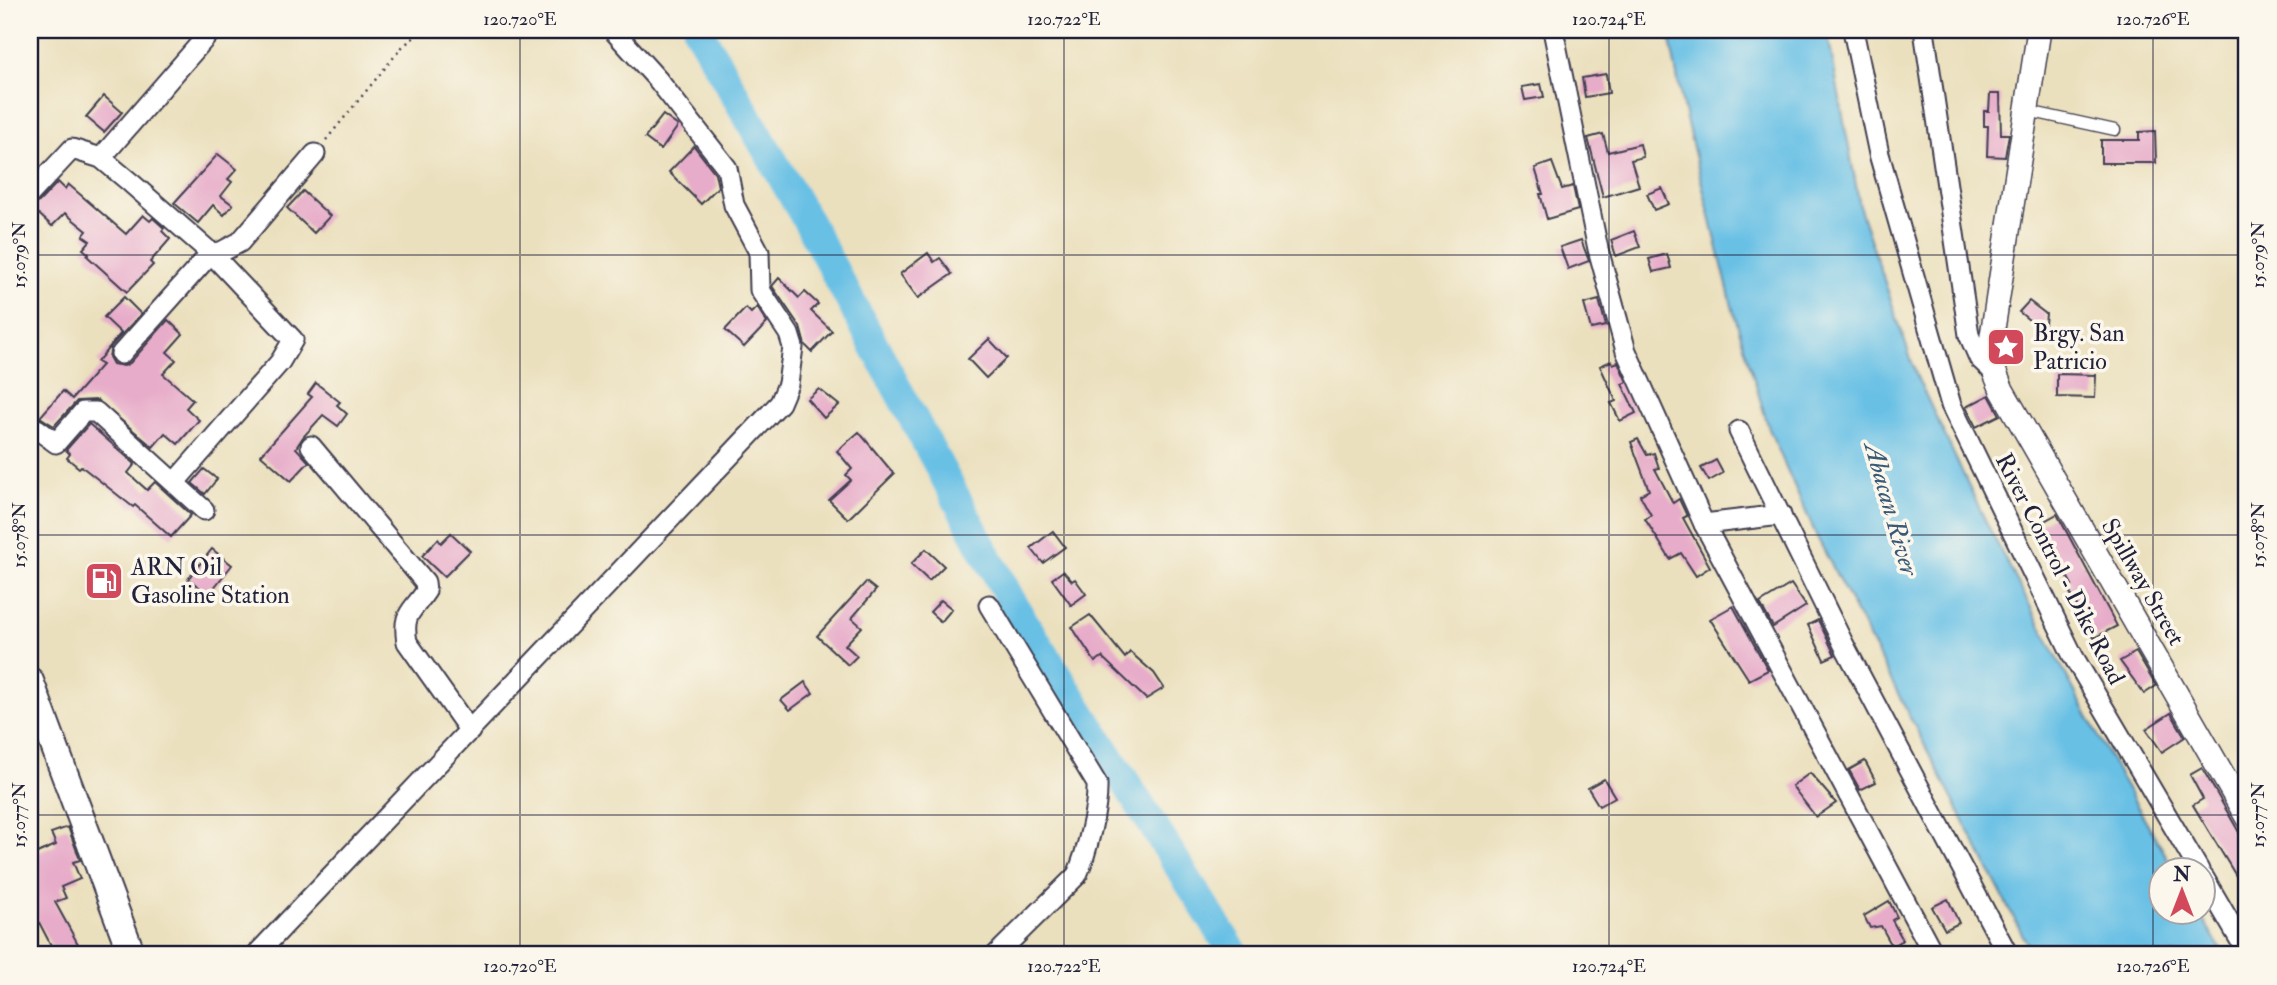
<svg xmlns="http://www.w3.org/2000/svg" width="2277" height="985" viewBox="0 0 2277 985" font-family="'IM FELL Double Pica',serif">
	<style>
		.water { fill: #67c0e5; stroke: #447190; stroke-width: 2 }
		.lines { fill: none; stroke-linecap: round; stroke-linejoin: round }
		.river { stroke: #67c0e5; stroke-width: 30 }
		.building { fill: #e7acc9 }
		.service-casing { stroke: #403e4f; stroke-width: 13 }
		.minor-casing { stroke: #403e4f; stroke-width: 23 }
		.tertiary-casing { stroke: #403e4f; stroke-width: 26 }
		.secondary-casing { stroke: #403e4f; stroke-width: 30 }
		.path { stroke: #403e4f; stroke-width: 2.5; stroke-dasharray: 2 5; stroke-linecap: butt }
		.service { stroke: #fff; stroke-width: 10 }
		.minor { stroke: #fff; stroke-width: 19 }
		.tertiary { stroke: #fff; stroke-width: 23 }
		.secondary { stroke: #fff; stroke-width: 26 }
		.ticks { fill: none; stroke: #22223b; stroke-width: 2; stroke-opacity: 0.45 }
		.labels { text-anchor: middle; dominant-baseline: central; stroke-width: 7; stroke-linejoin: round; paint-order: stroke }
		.poi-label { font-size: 24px; fill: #22223b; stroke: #fbf7ec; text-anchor: start }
		.street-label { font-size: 24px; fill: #22223b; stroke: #fbf7ec }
		.water-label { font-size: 26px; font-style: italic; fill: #3a5976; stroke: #fbf7ec }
		.neatline { fill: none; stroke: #22223b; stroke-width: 2.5 }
		.ticks-label { font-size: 18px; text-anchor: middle; fill: #22223b }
	</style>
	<rect width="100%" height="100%" fill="#fbf7ec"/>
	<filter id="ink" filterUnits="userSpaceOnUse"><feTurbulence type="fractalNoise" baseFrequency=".0143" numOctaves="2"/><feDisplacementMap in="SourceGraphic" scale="14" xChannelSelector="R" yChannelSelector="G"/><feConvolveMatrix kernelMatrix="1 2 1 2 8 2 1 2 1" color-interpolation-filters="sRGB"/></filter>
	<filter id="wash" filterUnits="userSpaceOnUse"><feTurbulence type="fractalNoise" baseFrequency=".00686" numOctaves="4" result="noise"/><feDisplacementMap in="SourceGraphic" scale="28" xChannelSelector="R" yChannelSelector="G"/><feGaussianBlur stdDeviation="1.57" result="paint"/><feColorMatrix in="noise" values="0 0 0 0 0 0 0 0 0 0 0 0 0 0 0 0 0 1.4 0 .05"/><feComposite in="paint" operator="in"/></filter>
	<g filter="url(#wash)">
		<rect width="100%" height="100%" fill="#ebe0be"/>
		<!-- water -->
		<polygon class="water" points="1668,30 1827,30 1861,212 1917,377 1988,526 2115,768 2174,869 2162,870 2162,912 2199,912 2224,955 2033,955 1817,537 1769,429 1732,306 1684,111"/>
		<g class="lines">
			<!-- river -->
			<polyline class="river" points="698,30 808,222 1015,608 1235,955"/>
		</g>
		<g id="blocks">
			<!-- building -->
			<g class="building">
				<polygon points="1606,74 1609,93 1585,97 1582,78"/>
				<polygon points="1541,84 1544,97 1525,100 1522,87"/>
				<polygon points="1990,94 2000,94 2001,134 2009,134 2005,157 1987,156 1988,126 1984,126 1984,111 1989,111"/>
				<polygon points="104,96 122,112 104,132 86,117"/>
				<polygon points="663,115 678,126 661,150 645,138"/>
				<polygon points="2155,131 2156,163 2101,163 2101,140 2139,140 2139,132"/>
				<polygon points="1603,134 1608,152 1640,144 1643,157 1631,160 1639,186 1603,197 1588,138"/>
				<polygon points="694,146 715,173 718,187 701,204 669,172"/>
				<polygon points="218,154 237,169 228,179 232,182 221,196 233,205 224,215 213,205 198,223 174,203"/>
				<polygon points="1552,162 1562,189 1573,186 1578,210 1547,219 1540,194 1543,194 1535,168"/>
				<polygon points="58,182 65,189 68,184 126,234 143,215 150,221 153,218 164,228 162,231 170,239 150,262 153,265 127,292 87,256 89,254 83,249 90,241 83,236 87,231 65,213 52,226 30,206 39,202"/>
				<polygon points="1662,188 1669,204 1654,210 1647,194"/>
				<polygon points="303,191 330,216 314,233 287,208"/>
				<polygon points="1634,231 1640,247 1616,256 1611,240"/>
				<polygon points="1581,240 1589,261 1568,269 1560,247"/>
				<polygon points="928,253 934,262 940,258 952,274 918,298 900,274"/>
				<polygon points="1667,254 1671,268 1653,272 1649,259"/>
				<polygon points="779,278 799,298 805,292 818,304 811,311 832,331 812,352 805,345 800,327 772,286"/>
				<polygon points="124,297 141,314 111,346 109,357 113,364 124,366 130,363 168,320 183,334 167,352 176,360 163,374 193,400 186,408 199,420 178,444 165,433 153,447 97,400 77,401 54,426 40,417 63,391 72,399 102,365 97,362 121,333 104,317"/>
				<polygon points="1599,300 1606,326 1591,329 1584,304"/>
				<polygon points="2029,301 2046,314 2044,332 2019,312"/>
				<polygon points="757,307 767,323 744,347 725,330 746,308 751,313"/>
				<polygon points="989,339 1007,358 986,378 968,359"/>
				<polygon points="1611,361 1613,364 1618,362 1627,382 1622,384 1636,413 1620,421 1611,403 1616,401 1600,366"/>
				<polygon points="2057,374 2096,375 2095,398 2057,397"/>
				<polygon points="316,383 340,402 337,405 347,414 338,426 323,415 303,437 296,448 309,462 291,481 261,455 312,397 308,394"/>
				<polygon points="819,389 839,405 824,418 807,399"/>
				<polygon points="1989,395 2000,415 1976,427 1966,407"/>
				<polygon points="89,424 135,464 128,473 147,490 155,482 191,515 171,537 135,505 133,507 81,466 79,468 67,458 70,454 66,450"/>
				<polygon points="859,432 894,474 848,519 829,500 851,480 846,475 852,469 837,451"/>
				<polygon points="1638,439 1647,455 1654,453 1659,468 1655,469 1673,503 1679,499 1687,516 1683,518 1710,567 1696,576 1681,553 1670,559 1645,519 1651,515 1640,495 1649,490 1631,442"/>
				<polygon points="1716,460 1723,473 1709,481 1701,468"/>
				<polygon points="204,469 217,479 205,494 192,483"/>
				<polygon points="2057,514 2117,626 2094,638 2067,587 2072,585 2039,524"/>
				<polygon points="1053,531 1065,547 1043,563 1031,548"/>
				<polygon points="451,533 470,551 444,577 422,556 438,539 441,543"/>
				<polygon points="212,549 232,565 209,594 188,579"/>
				<polygon points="926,549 944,566 929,581 911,564"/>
				<polygon points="1063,571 1072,581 1075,579 1086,594 1071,605 1052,579"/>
				<polygon points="866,582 876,590 852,618 862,627 845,645 857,656 848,665 817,636"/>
				<polygon points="1791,584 1806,606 1773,627 1760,603"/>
				<polygon points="941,600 952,609 941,622 930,612"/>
				<polygon points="1733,606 1768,670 1749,680 1710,619"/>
				<polygon points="1090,615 1125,658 1130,652 1154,673 1164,688 1146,699 1102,657 1095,662 1072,627"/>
				<polygon points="1818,620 1835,655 1824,660 1808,625"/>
				<polygon points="2136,652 2156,686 2144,694 2120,661"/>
				<polygon points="805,682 813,693 790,710 781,700"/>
				<polygon points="2171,713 2185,737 2162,752 2146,729"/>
				<polygon points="1865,761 1876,782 1860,790 1849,770"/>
				<polygon points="2202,768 2247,846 2247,894 2193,805 2203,799 2190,775"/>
				<polygon points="1810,773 1836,803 1816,817 1792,786"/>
				<polygon points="1604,779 1615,797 1599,806 1588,788"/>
				<polygon points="68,827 80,860 73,862 80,879 61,887 66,898 55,902 84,955 56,955 30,905 30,856 56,845 51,833"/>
				<polygon points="1948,899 1959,923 1945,930 1932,907"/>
				<polygon points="1889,901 1897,917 1892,920 1903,940 1892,946 1881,926 1870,928 1864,916"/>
			</g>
		</g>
	</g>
	<g filter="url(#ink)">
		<use href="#blocks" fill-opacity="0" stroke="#403e4f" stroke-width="2"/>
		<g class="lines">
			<!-- service casing -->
			<g class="service-casing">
				<polyline id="service" points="2028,111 2115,130"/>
			</g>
			<!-- minor casing -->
			<g class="minor-casing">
				<g id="minor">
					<polyline points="1553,30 1598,249 1626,351 1704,524 1934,955"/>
					<polyline points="1853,30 1879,154 1951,405 2073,656 2199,870"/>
					<polyline points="1924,30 1969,335 1979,358 1995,373"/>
					<polyline points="101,158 212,30"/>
					<polyline points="30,194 72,149 101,158 131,183 211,253 293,340 280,362 175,482"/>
					<polyline points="121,354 211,253 221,252 240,242 315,154"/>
					<polyline points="1739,431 1844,645 2008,955"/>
					<polyline points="30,435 37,429 56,443 83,412 96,412 204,510"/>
					<path d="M311 446 425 582 426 591C412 613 402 612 407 642L470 731"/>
					<polyline points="1704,524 1781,515"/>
					<path d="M989 605 1097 784C1098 808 1087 852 1077 875L996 955"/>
					<polyline points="2204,878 2247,952"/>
					<polyline points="256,955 780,403 788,384 793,347 789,334 760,290 759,252 734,205 727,168 658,80 613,30"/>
				</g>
			</g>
			<!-- tertiary casing -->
			<g class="tertiary-casing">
				<polyline id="tertiary" points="2039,30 1991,342 1995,373 2002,390 2247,817"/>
			</g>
			<!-- secondary casing -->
			<g class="secondary-casing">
				<polyline id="secondary" points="30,681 132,955"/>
			</g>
			<!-- path -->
			<polyline class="path" points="326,140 403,46 424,30"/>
			<!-- service -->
			<use href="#service" class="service"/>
			<!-- minor -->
			<use href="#minor" class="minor"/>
			<!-- tertiary -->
			<use href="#tertiary" class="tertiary"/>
			<!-- secondary -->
			<use href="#secondary" class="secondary"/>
		</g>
	</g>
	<!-- ticks -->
	<path class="ticks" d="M520 30V955M1064 30V955M1609 30V955M2153 30V955M30 255H2247M30 535H2247M30 815H2247"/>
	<!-- icons -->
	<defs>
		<g id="sight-square" transform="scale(2.0125)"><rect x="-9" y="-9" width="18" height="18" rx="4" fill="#d1495b" stroke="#fbf7ec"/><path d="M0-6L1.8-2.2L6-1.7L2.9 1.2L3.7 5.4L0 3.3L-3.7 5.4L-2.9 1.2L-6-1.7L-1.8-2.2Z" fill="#fff"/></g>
		<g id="fuel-square" transform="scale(2.0125)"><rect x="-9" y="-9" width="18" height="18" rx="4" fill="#d1495b" stroke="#fbf7ec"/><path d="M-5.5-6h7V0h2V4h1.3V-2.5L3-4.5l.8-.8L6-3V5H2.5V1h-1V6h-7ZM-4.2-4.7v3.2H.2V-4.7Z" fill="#fff"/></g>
	</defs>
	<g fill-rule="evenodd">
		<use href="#sight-square" x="2006" y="347"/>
		<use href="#fuel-square" x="104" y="581"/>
	</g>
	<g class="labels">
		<!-- poi labels -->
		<g class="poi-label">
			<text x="2033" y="333">Brgy. San<tspan x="2033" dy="28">Patricio</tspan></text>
			<text x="131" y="567">ARN Oil<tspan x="131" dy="28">Gasoline Station</tspan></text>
		</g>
		<!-- street labels -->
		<g class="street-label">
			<text transform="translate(2060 569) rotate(63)">River Control - Dike Road</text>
			<text transform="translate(2143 582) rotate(60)">Spillway Street</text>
		</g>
		<!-- water labels -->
		<g class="water-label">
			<text transform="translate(1891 509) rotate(74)">Abacan River</text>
		</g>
	</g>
	<!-- margin -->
	<rect width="2277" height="985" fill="none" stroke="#fbf7ec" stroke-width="77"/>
	<!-- north arrow -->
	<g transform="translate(2182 891)"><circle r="33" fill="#fbf7ec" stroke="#a4a2a5" stroke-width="2"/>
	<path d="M0-5L12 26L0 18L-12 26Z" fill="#d1495b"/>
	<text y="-10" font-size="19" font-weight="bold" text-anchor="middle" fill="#22223b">N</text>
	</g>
	<rect x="38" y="38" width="2200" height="908" class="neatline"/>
	<g class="ticks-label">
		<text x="520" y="25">120.720°E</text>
		<text x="1064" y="25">120.722°E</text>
		<text x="1609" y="25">120.724°E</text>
		<text x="2153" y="25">120.726°E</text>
		<text transform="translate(19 255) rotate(-90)" y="6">15.079°N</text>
		<text transform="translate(2258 255) rotate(-90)" y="6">15.079°N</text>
		<text transform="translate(19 535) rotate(-90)" y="6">15.078°N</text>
		<text transform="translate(2258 535) rotate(-90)" y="6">15.078°N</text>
		<text transform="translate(19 815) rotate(-90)" y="6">15.077°N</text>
		<text transform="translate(2258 815) rotate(-90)" y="6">15.077°N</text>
		<text x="520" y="972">120.720°E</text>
		<text x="1064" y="972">120.722°E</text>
		<text x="1609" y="972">120.724°E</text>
		<text x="2153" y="972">120.726°E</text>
	</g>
</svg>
